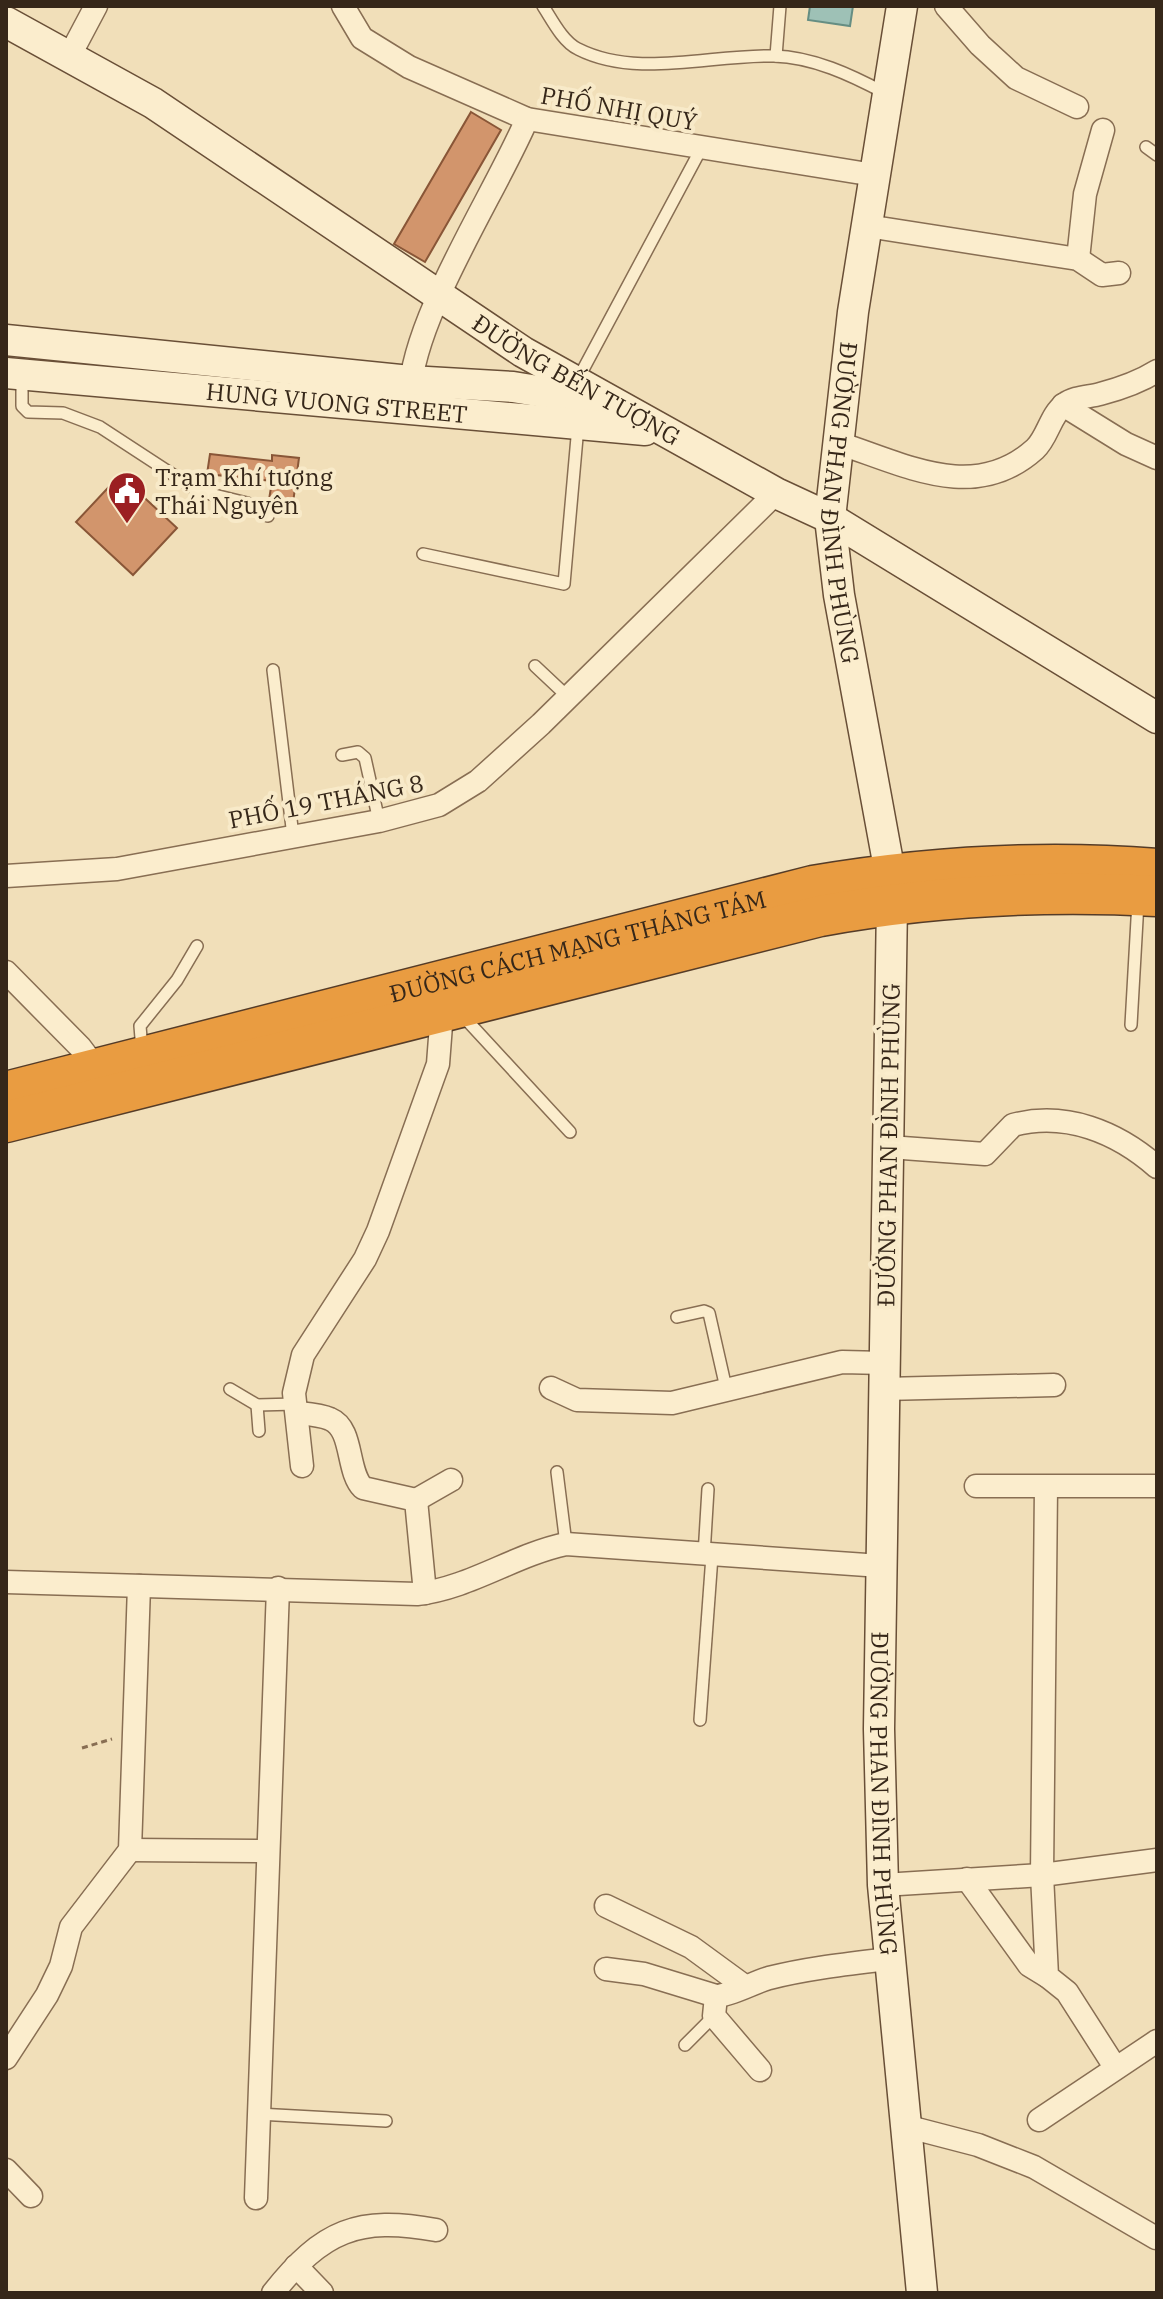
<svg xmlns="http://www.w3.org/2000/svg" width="1163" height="2299" viewBox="0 0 1163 2299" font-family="'IBM Plex Serif',serif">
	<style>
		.water { fill: #9ec1b6; stroke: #668e83; stroke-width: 2 }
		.building { fill: #d2956c; stroke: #895637; stroke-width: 2 }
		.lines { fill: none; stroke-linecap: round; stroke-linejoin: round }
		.lane-casing { stroke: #886e53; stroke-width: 14 }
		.street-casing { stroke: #886e53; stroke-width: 25 }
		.secondary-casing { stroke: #694f37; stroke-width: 33 }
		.highway-casing { stroke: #553c28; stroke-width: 43 }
		.path { stroke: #886e53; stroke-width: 3; stroke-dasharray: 6 4; stroke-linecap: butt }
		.lane { stroke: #fbedcd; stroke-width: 11 }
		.street { stroke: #fbedcd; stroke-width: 22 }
		.secondary { stroke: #fbedcd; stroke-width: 30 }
		.highway { stroke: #e99c41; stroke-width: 40 }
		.labels { text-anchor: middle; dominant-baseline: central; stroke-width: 8; stroke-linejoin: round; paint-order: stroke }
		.street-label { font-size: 24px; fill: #362719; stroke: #f8eac9 }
		.poi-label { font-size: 24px; fill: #362719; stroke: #f8eac9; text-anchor: start }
	</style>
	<rect width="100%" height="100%" fill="#f1dfb9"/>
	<!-- water -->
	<polygon class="water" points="810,6 853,6 850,26 808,20"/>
	<!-- building -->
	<g class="building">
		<polygon points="471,112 501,130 425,262 394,244"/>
		<polygon points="210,454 272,461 272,455 299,458 293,503 269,500 272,481 207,474"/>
		<polygon points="120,475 177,528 133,575 76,522"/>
	</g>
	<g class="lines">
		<!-- lane casing -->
		<g class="lane-casing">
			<g id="lane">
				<path d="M543 6C552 20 563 42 578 49 637 79 712 54 774 56 813 57 851 75 885 93"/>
				<polyline points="776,56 780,6"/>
				<polyline points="1146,147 1157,155"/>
				<polyline points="22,375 22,406 28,412 63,413 100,427 198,491 247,503 268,516"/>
				<polyline points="578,379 701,149"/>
				<polyline points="423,554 564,584 578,426"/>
				<polyline points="535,666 568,697"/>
				<polyline points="273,670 293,836"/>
				<polyline points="342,755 358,752 365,758 379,821"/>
				<polyline points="462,1015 570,1132"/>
				<polyline points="1131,1025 1138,902"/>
				<polyline points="142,1050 140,1026 177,980 197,946"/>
				<polyline points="677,1317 704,1311 709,1313 726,1388"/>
				<polyline points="230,1389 257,1405 296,1404"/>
				<polyline points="257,1405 259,1431"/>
				<polyline points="557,1472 566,1544"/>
				<polyline points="704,1555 708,1489"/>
				<polyline points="700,1720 712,1556"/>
				<polyline points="685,2045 714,2016"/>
				<polyline points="258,2114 386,2121"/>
			</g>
		</g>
		<!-- street casing -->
		<g class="street-casing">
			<g id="street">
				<polyline points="343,6 362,38 409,67 527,119 874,175"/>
				<polyline points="946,6 980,45 1016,78 1077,107"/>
				<polyline points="69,57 96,6"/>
				<polyline points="867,226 1078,259 1102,275 1119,273"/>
				<polyline points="1078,259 1085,194 1103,130"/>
				<path d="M410 394C412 319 496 192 527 119"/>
				<polyline points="1063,405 1126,444 1157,458"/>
				<path d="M838 443C904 464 974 504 1035 449 1048 437 1050 415 1065 404 1074 397 1089 397 1100 394 1119 389 1141 381 1157 371"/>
				<polyline points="6,876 117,869 379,821 439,805 478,781 541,724 776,493"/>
				<polyline points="6,972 80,1047 102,1076"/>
				<path d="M889 1147 985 1154 1013 1125C1066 1111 1117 1132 1157 1167"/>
				<polyline points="551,1388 577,1400 672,1403 842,1362 884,1363"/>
				<polyline points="884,1389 1054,1385"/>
				<path d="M298 1413C308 1414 321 1415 330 1419 354 1429 346 1471 363 1488L416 1500 425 1593"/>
				<polyline points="302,1466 294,1393 303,1355 365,1259 378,1231 438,1064 442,1012"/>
				<polyline points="976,1486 1157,1486"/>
				<polyline points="1046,1487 1042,1875 1047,1976 1067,1992 1115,2067"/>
				<polyline points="416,1500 451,1480"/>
				<path d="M6 1582 417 1594C470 1588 514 1555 566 1544L881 1566"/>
				<polyline points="130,1850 268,1851"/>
				<polyline points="967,1879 1029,1965 1047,1976"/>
				<polyline points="883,1885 1042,1875 1157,1860"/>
				<polyline points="606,1906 691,1947 743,1985"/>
				<path d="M606 1969 644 1974 716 1996C732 1995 752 1983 769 1978 809 1968 848 1964 889 1959"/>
				<polyline points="716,1996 714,2016 760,2070"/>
				<polyline points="6,2058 47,1995 61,1966 71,1927 130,1850 139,1586"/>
				<polyline points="1039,2120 1157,2041"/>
				<polyline points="905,2126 978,2145 1034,2167 1156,2238"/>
				<polyline points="6,2170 31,2196"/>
				<polyline points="256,2198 278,1588"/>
				<polyline points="296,2266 322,2293"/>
				<path d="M273 2293C323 2230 358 2216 436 2230"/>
			</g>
		</g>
		<!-- secondary casing -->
		<g class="secondary-casing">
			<g id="secondary">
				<path id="s1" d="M902 6 853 312 830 518 839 595 890 873 892 903 879 1729 883 1885 922 2293"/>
				<path id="s2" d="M6 22 153 103 523 352 776 493 830 518 1157 718"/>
				<polyline points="6,340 410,381 513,387 592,400"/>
				<path id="s3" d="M6 373 645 430"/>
			</g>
		</g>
		<!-- highway casing -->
		<g class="highway-casing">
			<g id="highway">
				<path id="s4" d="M6 1092 813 886C925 867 1043 860 1157 869"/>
				<path d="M6 1122 820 916C930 896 1045 890 1157 896"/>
			</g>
		</g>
		<!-- path -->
		<polyline class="path" points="82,1748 112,1739"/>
		<!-- lane -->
		<use href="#lane" class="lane"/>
		<!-- street -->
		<use href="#street" class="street"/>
		<!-- secondary -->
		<use href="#secondary" class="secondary"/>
		<!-- highway -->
		<use href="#highway" class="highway"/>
	</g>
	<!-- icons -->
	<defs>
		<g id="civic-pin" transform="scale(2)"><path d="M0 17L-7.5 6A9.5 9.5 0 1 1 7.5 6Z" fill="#9b1f22" stroke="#f8eac9"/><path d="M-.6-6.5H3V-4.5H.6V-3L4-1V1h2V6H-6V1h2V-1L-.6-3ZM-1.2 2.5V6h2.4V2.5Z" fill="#fff"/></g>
	</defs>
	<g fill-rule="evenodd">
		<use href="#civic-pin" x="127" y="491"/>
	</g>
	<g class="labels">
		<!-- street labels -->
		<g class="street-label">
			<text transform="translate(619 108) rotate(10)">PHỐ NHỊ QUÝ</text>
			<text stroke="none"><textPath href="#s2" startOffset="674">ĐƯỜNG BẾN TƯỢNG</textPath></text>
			<text stroke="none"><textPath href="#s3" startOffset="332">HUNG VUONG STREET</textPath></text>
			<text stroke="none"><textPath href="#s1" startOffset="502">ĐƯỜNG PHAN ĐÌNH PHÙNG</textPath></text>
			<text transform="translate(326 801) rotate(-11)">PHỐ 19 THÁNG 8</text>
			<text stroke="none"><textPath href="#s4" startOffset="590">ĐƯỜNG CÁCH MẠNG THÁNG TÁM</textPath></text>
			<text transform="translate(888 1145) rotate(-89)">ĐƯỜNG PHAN ĐÌNH PHÙNG</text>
			<text stroke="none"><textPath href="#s1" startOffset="1798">ĐƯỜNG PHAN ĐÌNH PHÙNG</textPath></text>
		</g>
		<!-- poi labels -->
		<g class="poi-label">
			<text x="155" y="477">Trạm Khí tượng<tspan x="155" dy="28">Thái Nguyên</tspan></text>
		</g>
	</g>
	<!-- border -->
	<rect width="1163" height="2299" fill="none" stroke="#362719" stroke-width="16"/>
</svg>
